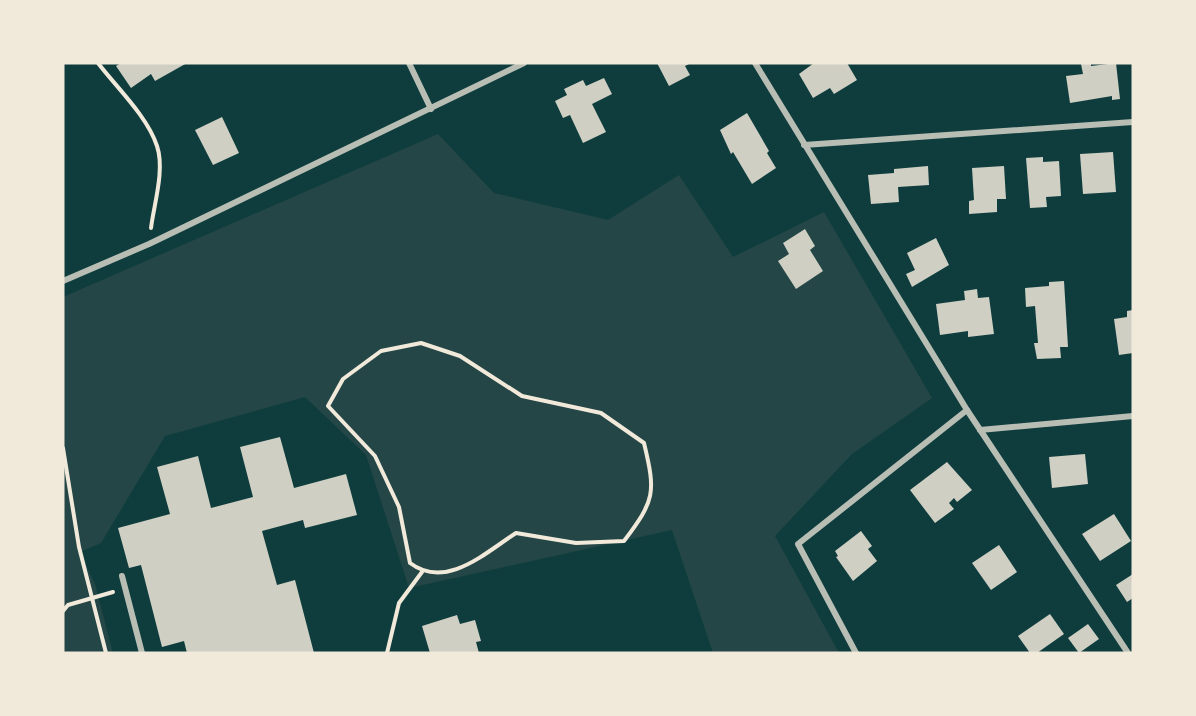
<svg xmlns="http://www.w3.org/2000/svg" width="1196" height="716" viewBox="0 0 1196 716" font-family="'Titillium Web',sans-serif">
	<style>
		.green { fill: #244646 }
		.building { fill: #cfcfc3 }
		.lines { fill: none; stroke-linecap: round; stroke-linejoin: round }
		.path { stroke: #f1e9da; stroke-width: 4 }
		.minor { stroke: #b8beb3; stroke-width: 6 }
	</style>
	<rect width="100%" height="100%" fill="#0f3d3e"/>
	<!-- green -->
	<polygon class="green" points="438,134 494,193 608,220 679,175 733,257 824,212 932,398 852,454 775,536 839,653 713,653 672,530 409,588 366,455 305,397 165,436 101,543 80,552 95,584 113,653 63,653 63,297"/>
	<!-- building -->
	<g class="building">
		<polygon points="121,63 187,63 155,81 151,74 131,88 116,66"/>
		<polygon points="657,63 691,63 685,66 690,75 669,86"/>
		<polygon points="814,63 847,63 857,80 834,94 830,88 813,98 799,74"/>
		<polygon points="1091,63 1091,66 1116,63 1120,99 1112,100 1112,96 1070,103 1066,76 1083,74 1081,64"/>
		<polygon points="604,78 612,94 592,104 606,132 583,143 570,115 563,118 555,101 567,95 564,89 583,80 586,86"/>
		<polygon points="747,113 769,151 767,153 776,168 752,184 733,152 731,154 720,130"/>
		<polygon points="222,117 239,153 213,165 195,130"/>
		<polygon points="1113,152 1116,192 1083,194 1080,154"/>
		<polygon points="1043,157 1043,162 1059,161 1061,196 1046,197 1047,207 1030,208 1026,158"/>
		<polygon points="928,166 929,185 898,187 899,202 871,204 868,175 894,173 894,169"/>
		<polygon points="1004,166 1006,199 997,199 997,212 969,214 969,201 974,200 972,168"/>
		<polygon points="805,229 815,246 810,250 823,271 796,289 778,261 789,254 783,243"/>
		<polygon points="936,238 949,265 912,287 906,274 915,270 907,253"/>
		<polygon points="1064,281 1068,347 1060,347 1061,358 1037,359 1034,343 1038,343 1035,306 1026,307 1025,288 1049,286 1049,282"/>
		<polygon points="977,289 978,298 989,297 994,334 968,337 968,331 940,335 936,304 965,300 964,291"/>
		<polygon points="1133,310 1133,353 1119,355 1114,319 1127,317 1127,311"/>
		<polygon points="280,437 294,488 346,474 357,515 305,528 303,520 262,531 277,585 295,580 314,653 187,653 184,641 162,647 141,565 129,568 118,528 170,514 157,467 198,456 211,508 253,497 240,447"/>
		<polygon points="1085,454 1088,484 1052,488 1049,457"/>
		<polygon points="947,462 972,490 957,502 954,498 949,503 954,509 935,523 910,490"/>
		<polygon points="1114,514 1131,541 1100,561 1082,534"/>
		<polygon points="861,531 872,546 868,549 877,561 853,581 836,557 838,556 835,551"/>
		<polygon points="999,545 1017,572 991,590 972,563"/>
		<polygon points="1133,574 1133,598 1127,602 1116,585"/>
		<polygon points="1050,614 1064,634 1037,653 1030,653 1018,636"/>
		<polygon points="457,615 460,624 475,620 481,641 476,642 479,653 430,653 422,626"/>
		<polygon points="1088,624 1099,639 1079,653 1068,638"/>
	</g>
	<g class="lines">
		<!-- path -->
		<g class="path">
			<path d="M98 63C117 88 147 116 157 146 165 170 154 204 151 228"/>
			<path d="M421 343 460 356 522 396 601 413 644 443C656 493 655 500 624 541L576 543 516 533C485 553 446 590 410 563L399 507 375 456 328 406 343 379 381 351Z"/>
			<polyline points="63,448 79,547 106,653"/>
			<polyline points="63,611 68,605 113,592"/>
			<polyline points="387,653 399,603 422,572"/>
		</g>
		<!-- minor -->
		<g class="minor">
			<polyline points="409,63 431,109"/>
			<polyline points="755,63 967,410 1128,653"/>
			<polyline points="804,145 1133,122"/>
			<polyline points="63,281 149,244 524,63"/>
			<polyline points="980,430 1133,416"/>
			<polyline points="122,576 142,653"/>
			<polyline points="856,653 798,544 967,410"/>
		</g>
	</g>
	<!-- border -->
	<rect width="1196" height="716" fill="none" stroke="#f1e9da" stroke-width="129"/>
</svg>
